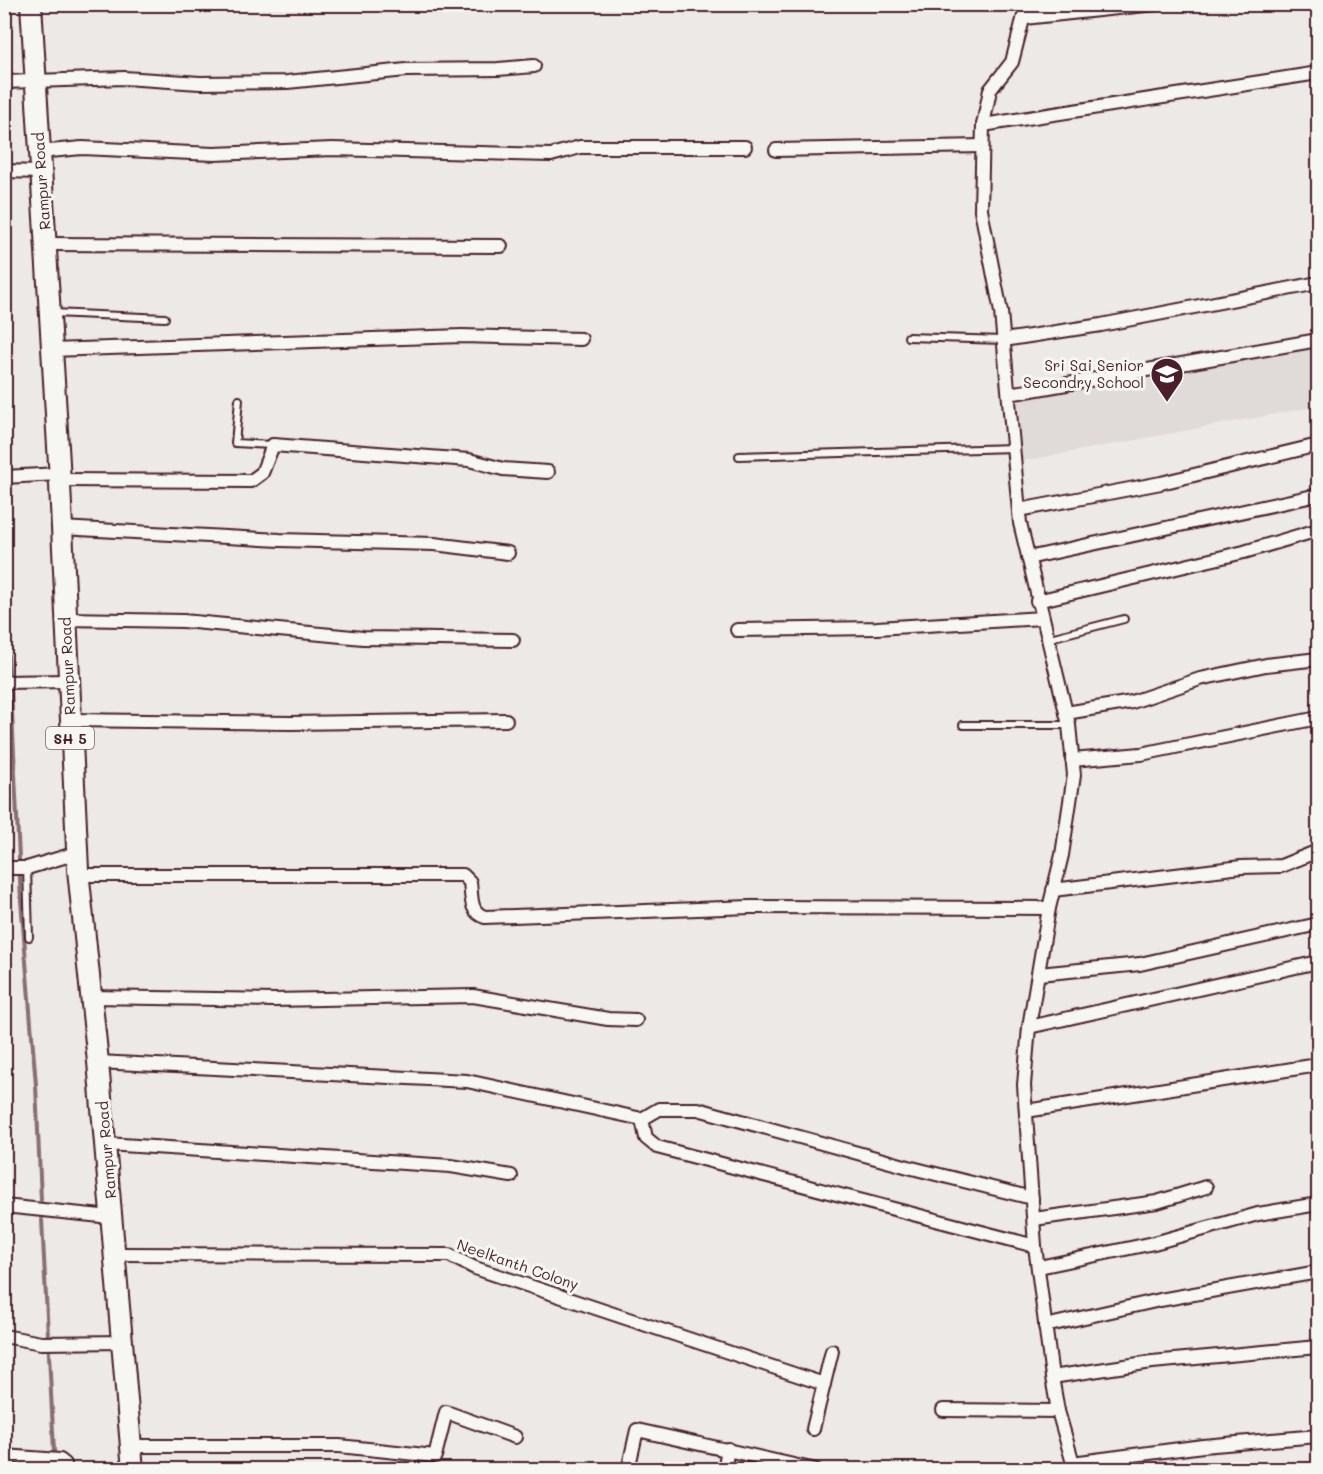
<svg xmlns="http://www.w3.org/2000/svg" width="1323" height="1474" viewBox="0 0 1323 1474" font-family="Mali,sans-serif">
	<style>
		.built { fill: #e0dad8 }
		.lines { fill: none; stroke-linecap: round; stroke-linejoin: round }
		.stream { stroke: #886e73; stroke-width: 4 }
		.lane-casing { stroke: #4a1f2b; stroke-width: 10 }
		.street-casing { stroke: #4a1f2b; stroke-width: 16 }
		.primary-casing { stroke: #4a1f2b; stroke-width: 24 }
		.lane { stroke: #f6f6f2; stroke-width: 6 }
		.street { stroke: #f6f6f2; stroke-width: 12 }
		.primary { stroke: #f6f6f2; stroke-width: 20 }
		.labels { text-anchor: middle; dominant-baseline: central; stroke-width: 6; stroke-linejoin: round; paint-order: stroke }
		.shield { fill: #f6f6f2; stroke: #7e6067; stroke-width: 1.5 }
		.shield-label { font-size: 14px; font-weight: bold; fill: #4a1f2b }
		.street-label { font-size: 15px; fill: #4a1f2b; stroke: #f6f6f2 }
		.poi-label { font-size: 15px; fill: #4a1f2b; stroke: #f6f6f2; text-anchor: end }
	</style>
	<rect width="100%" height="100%" fill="#ece9e6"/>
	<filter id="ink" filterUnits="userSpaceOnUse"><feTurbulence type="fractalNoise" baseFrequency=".0167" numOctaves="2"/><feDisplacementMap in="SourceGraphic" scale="12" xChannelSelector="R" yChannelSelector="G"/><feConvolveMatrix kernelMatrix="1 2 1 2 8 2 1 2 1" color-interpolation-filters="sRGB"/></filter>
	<g filter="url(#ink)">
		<!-- built -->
		<polygon class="built" points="1318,347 1318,406 1023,461 1016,400"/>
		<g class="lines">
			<!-- stream -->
			<g class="stream">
				<polyline points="4,573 9,673"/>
				<polyline points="11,691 21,900 36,1085 41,1200"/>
				<polyline points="42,1220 55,1470"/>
			</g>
			<!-- lane casing -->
			<g class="lane-casing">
				<g id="lane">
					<polyline points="53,313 165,318"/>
					<polyline points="908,337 1003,340"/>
					<polyline points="239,400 235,443 272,445"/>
					<polyline points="739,456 1014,448"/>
					<polyline points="1050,638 1124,619"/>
					<polyline points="963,725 1069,725"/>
					<polyline points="27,868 29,937"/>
				</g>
			</g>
			<!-- street casing -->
			<g class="street-casing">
				<g id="street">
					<polyline points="1027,4 1012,62 990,90 983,125 981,210 1001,312 1020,523 1069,725 1074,775 1062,855 1049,908 1029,1027 1024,1085 1035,1246 1052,1377 1058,1411 1075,1470"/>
					<polyline points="1024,18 1155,4"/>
					<polyline points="4,82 124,78 200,83 287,82 406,70 498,69 534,66"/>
					<polyline points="983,125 1318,73"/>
					<polyline points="776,150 982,146"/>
					<polyline points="39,152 82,148 214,154 332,149 551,155 580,147 745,147"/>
					<polyline points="4,171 40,172"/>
					<polyline points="45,244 501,246"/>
					<polyline points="1004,340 1101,325 1318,283"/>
					<polyline points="51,350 462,336 581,339"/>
					<polyline points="1009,394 1318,340"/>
					<polyline points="4,477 59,474"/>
					<polyline points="60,480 251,481 262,473 273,445 469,460 503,469 548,472"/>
					<polyline points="1019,510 1161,483 1318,445"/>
					<polyline points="61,528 280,540 434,544 508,553"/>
					<polyline points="1028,558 1318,495"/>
					<polyline points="1037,601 1244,552 1318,530"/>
					<polyline points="65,619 183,621 363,638 513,640"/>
					<polyline points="737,630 877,628 1043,618"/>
					<polyline points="4,682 67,681"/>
					<polyline points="1066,713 1132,702 1200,679 1266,665 1318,659"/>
					<polyline points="69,720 291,723 506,720"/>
					<polyline points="1072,760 1141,754 1318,718"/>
					<polyline points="4,868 27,868 77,853"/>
					<path d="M78 875H463L470 882C472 896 469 912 485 917L750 907 1049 908"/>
					<polyline points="1053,890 1241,867 1281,866 1318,851"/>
					<polyline points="1039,974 1140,964 1318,924"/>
					<polyline points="91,997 273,1000 473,996 608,1019 636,1020"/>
					<polyline points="1029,1027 1318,962"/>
					<polyline points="98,1062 467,1081 642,1119 659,1109 698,1109 912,1168 1032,1198"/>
					<polyline points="1026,1111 1318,1065"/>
					<polyline points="642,1119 646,1138 657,1147 1035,1246"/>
					<polyline points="106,1144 451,1166 511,1176"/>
					<polyline points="4,1206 111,1217"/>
					<polyline points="1034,1219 1157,1202 1206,1187"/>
					<polyline points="116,1254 449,1255 475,1268 824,1384"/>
					<polyline points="1039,1267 1154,1243 1258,1214 1318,1204"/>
					<polyline points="1045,1326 1160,1300 1318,1272"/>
					<polyline points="4,1336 41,1343 123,1342"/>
					<polyline points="1052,1377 1152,1362 1318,1347"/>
					<polyline points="943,1410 1058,1411"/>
					<polyline points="813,1429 832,1351"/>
					<polyline points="132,1446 339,1446 435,1456 446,1412 515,1437"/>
					<polyline points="4,1456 60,1460 65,1464 66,1470"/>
					<polyline points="1072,1463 1203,1446 1318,1436"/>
					<polyline points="628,1470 637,1430 816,1470"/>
					<polyline points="724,1470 728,1449"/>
				</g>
			</g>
			<!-- primary casing -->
			<g class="primary-casing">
				<polyline id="primary" points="31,4 59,463 78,870 98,1062 133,1470"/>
			</g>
			<!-- lane -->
			<use href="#lane" class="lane"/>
			<!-- street -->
			<use href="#street" class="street"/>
			<!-- primary -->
			<use href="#primary" class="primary"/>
		</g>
	</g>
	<!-- icons -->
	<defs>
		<g id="school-pin" transform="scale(1.725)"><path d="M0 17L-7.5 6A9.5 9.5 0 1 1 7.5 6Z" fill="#4a1f2b" stroke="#f6f6f2"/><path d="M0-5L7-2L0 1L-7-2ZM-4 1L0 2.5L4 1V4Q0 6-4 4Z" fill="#fff"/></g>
	</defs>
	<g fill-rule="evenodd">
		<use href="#school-pin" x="1167" y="374"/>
	</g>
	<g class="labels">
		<!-- shield labels -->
		<rect class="shield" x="46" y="727" width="48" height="22" rx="4.5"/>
		<g class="shield-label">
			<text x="70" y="738">SH 5</text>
		</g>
		<!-- street labels -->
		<g class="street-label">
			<text transform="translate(41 181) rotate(-94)">Rampur Road</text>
			<text transform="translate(67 666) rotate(-93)">Rampur Road</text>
			<text transform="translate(106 1150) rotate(-95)">Rampur Road</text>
			<text transform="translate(518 1264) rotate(19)">Neelkanth Colony</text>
		</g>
		<!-- poi labels -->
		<g class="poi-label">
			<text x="1144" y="365">Sri Sai Senior<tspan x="1144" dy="17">Secondry School</tspan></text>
		</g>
	</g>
	<!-- margin -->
	<rect width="1323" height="1474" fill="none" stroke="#f6f6f2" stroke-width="24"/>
	<rect x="12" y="12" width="1299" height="1450" fill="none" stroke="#4a1f2b" stroke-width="2" filter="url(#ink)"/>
</svg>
